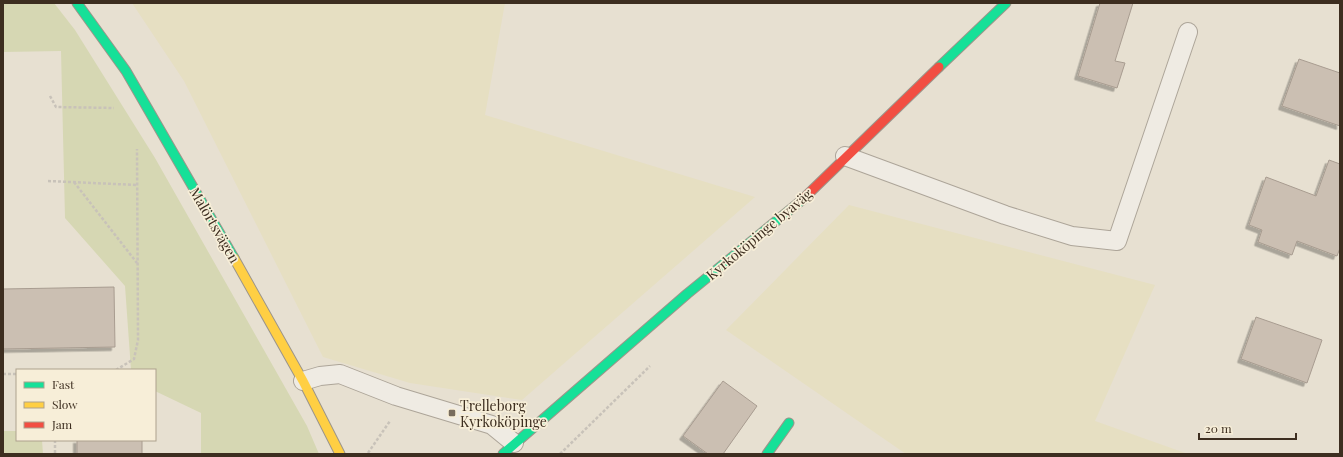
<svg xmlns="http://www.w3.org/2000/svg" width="1343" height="457" viewBox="0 0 1343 457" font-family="'Playfair Display',serif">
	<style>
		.farmland { fill: #e6dfc2 }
		.green { fill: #d6d7b3 }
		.building { fill: #cbbfb2; stroke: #a89c90; filter: url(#shadow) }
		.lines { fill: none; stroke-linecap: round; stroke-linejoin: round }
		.lane-casing { stroke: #ada599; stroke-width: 20 }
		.fast-casing { stroke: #9c958a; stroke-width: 11 }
		.slow-casing { stroke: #9c958a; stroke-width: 11 }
		.jam-casing { stroke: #9c958a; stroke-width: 11 }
		.path { stroke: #c8c2b9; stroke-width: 2.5; stroke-dasharray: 3 2; stroke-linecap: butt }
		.lane { stroke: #efebe3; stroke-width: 18 }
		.fast { stroke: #16e098; stroke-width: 9 }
		.slow { stroke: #ffcf43; stroke-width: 9 }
		.jam { stroke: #f24e42; stroke-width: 9 }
		.poi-dot { fill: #786c5e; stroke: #f7eed8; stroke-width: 1.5 }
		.labels { text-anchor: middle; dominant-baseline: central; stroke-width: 3.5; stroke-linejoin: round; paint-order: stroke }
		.street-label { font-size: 14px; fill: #3d2e20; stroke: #f7eed8 }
		.poi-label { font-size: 14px; fill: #3d2e20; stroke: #f7eed8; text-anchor: start }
	</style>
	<defs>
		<filter id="shadow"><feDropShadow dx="-3.5" dy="3.5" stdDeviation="0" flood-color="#0004"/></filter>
	</defs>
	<rect width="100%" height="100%" fill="#e7e0d1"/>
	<!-- farmland -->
	<g class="farmland">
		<polygon points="132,3 505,3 485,115 755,197 522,400 410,383 323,357 184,81"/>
		<polygon points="849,205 1155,285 1095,421 1188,454 906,454 726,330"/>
	</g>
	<!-- green -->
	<g class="green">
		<polygon points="3,3 54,3 75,30 155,158 307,426 319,454 201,454 201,413 155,391 155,370 131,370 125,286 65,218 61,51 3,52"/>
		<polygon points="3,431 17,431 17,440 42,440 43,454 3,454"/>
	</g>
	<!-- building -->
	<g class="building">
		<polygon points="1100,3 1133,3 1115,61 1125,63 1117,88 1078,76"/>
		<polygon points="1299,59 1340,73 1340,126 1282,106"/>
		<polygon points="1329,160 1340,164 1340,248 1337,256 1297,241 1292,255 1258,242 1262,230 1249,225 1266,177 1316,196"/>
		<polygon points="114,287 115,347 3,349 3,289"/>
		<polygon points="1256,317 1322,340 1307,383 1241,359"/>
		<polygon points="723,381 757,406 723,454 708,454 683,436"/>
		<rect x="77" y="440" width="65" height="14"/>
	</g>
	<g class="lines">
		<!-- lane casing -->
		<g class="lane-casing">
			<g id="lane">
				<polyline points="845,156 1005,215 1072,236 1117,241 1188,32"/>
				<polyline points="303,381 320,376 340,374 396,396 492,425 514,443"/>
			</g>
		</g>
		<!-- fast casing -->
		<g class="fast-casing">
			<g id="fast">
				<polyline points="77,3 126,71 234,258"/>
				<polyline points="939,67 1006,3"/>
				<polyline points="503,454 687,294 802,200"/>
				<polyline points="767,454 789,423"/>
			</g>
		</g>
		<!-- slow casing -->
		<g class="slow-casing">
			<polyline id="slow" points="234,258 303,381 340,454"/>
		</g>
		<!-- jam casing -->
		<g class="jam-casing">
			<polyline id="jam" points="802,200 939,67"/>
		</g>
		<!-- path -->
		<g class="path">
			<polyline points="50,96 56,107 114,108"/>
			<polyline points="48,181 137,185"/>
			<polyline points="74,182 137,263"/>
			<polyline points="116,370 134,359 138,340 137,149"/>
			<polyline points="3,374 17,374"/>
			<polyline points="55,440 55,454"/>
			<polyline points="368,453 390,421"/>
			<polyline points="560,454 650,366"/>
		</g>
		<!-- lane -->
		<use href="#lane" class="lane"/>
		<!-- fast -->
		<use href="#fast" class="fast"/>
		<!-- slow -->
		<use href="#slow" class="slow"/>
		<!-- jam -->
		<use href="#jam" class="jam"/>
	</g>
	<!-- markers -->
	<rect class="poi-dot" x="448" y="409" width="8" height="8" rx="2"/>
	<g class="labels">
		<!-- street labels -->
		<g class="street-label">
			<text transform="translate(215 225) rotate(60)">Malörtsvägen</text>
			<text transform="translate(759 234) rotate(-40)">Kyrkoköpinge byaväg</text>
		</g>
		<!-- poi labels -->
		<g class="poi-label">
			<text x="460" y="405">Trelleborg<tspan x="460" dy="16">Kyrkoköpinge</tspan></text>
		</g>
	</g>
	<!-- border -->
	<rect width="1343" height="457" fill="none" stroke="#3d2e20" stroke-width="8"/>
	<!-- legend -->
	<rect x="16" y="369" width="140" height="72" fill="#f7eed8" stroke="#ada18e"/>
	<rect x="24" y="382" width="20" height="6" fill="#16e098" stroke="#ada18e"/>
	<text x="52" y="389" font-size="12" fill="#3d2e20">Fast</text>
	<rect x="24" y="402" width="20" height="6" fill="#ffcf43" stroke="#ada18e"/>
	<text x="52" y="409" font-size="12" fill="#3d2e20">Slow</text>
	<rect x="24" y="422" width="20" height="6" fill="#f24e42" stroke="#ada18e"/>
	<text x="52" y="429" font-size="12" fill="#3d2e20">Jam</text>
	<!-- scale -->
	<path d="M1199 433v6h97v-6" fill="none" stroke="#3d2e20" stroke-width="2"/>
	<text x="1205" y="433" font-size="12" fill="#3d2e20" stroke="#f7eed8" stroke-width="3" paint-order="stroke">20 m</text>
</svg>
